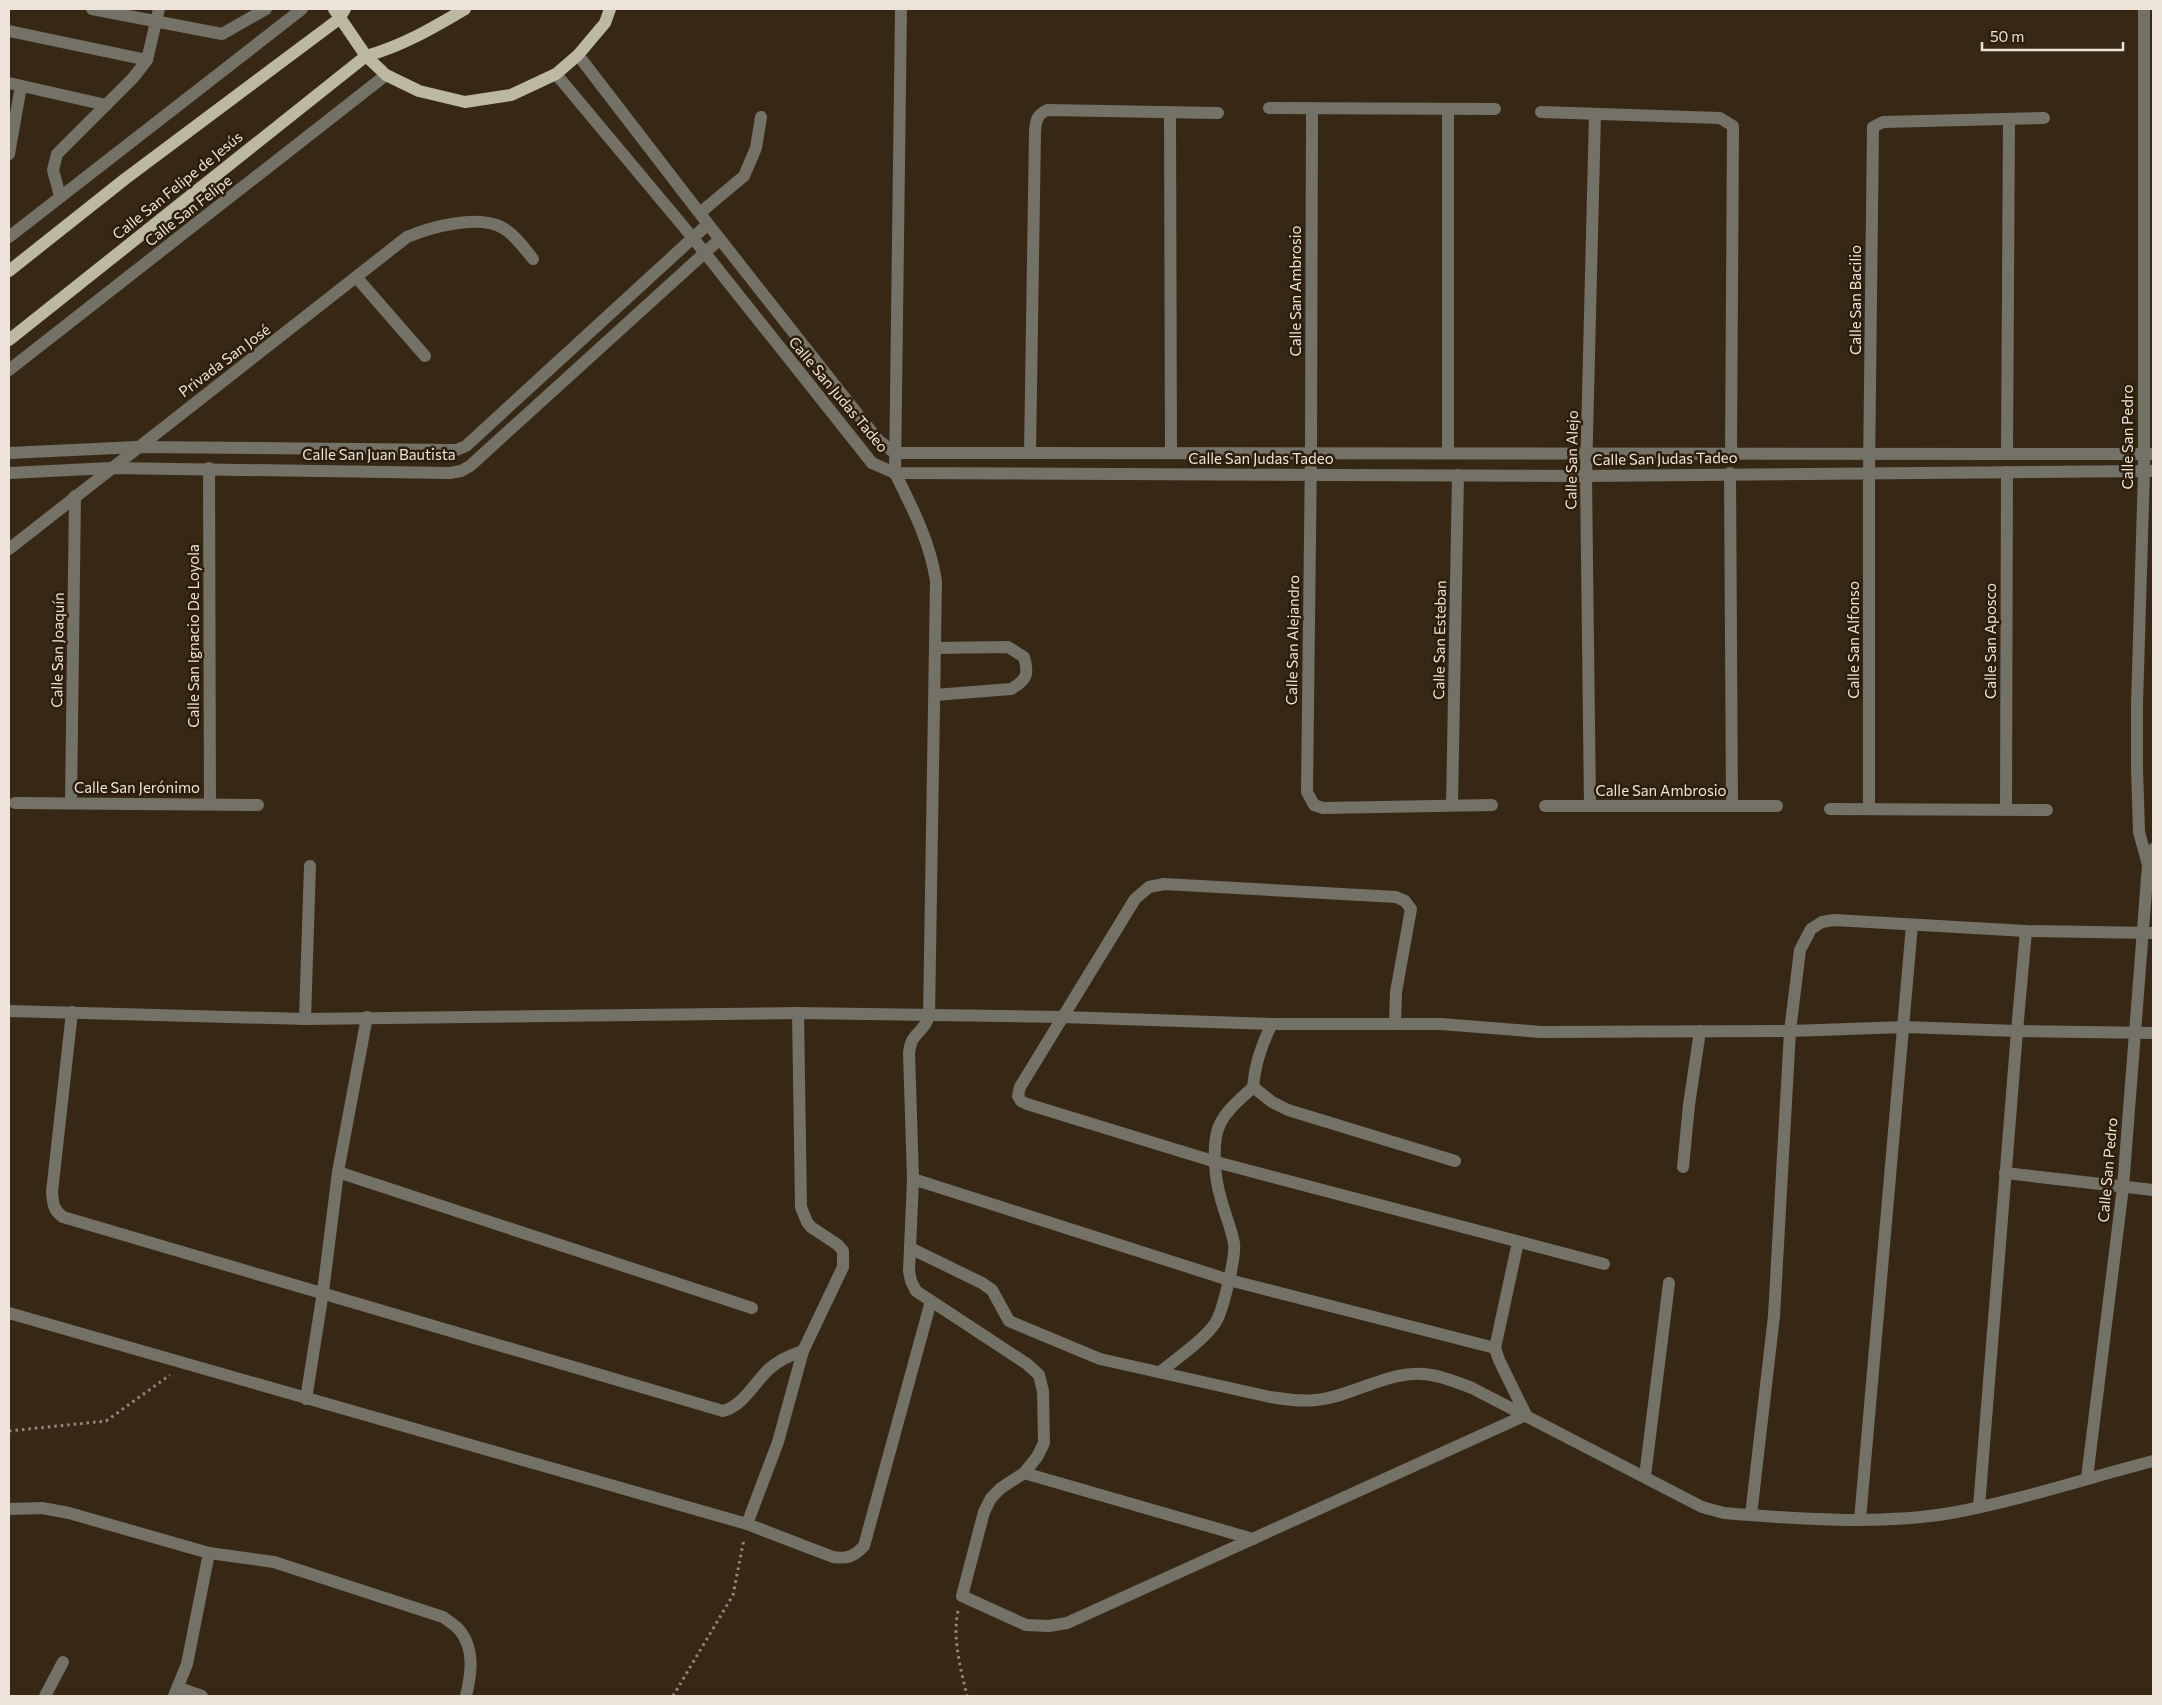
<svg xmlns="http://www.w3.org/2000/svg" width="2162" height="1705" viewBox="0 0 2162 1705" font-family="Commissioner,sans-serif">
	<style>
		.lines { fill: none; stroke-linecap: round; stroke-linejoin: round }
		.path { stroke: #95887a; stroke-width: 3; stroke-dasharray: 2.5 4; stroke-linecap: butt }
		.minor { stroke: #747167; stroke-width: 12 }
		.major { stroke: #bdb8a2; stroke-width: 12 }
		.labels { text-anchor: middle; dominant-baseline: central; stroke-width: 5; stroke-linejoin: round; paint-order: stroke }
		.street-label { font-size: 15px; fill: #ede3d8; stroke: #2c1e0d }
	</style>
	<rect width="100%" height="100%" fill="#372816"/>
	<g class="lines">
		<!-- path -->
		<g class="path">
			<polyline points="9,1431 106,1421 170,1375"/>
			<path d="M958 1611C952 1638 961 1670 967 1696"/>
			<polyline points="673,1696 733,1595 744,1539"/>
		</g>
		<!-- minor -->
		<g class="minor">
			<polyline points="92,9 222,34 266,9"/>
			<path d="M901 9 895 473C913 509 930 542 936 581L929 1016C924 1034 911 1031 909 1053L913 1179 909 1271 911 1281 916 1291 1027 1364 1039 1375 1043 1391 1044 1443 1037 1457 1024 1473 1001 1488 991 1498 984 1512 962 1596 1026 1625 1049 1626 1067 1623 1526 1415 1499 1360 1495 1348 1229 1280 913 1179"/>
			<polyline points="2144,9 2144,471 2137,705 2137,767 2139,832 2148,865"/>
			<polyline points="9,31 147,60"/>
			<polyline points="578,55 708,224 878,440 895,453 2153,454"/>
			<polyline points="556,74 693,238 872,463 895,473 1586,476 2153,471"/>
			<polyline points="9,83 106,105"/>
			<polyline points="1269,108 1495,109"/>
			<polyline points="1312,108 1311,453 1307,792 1314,805 1323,808 1492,805"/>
			<polyline points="1541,112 1720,118 1733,126 1731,454"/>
			<polyline points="1170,113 1171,453"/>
			<polyline points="9,154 21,86"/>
			<polyline points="60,196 53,170 57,154 133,78 147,60 159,9"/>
			<polyline points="701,212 744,176 756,148 761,117"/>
			<polyline points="9,237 302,9"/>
			<polyline points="357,278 425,356"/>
			<polyline points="9,370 386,75"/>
			<polyline points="9,453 137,447 456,450 466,446 708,224"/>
			<path d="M1030 453 1035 131C1036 120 1037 115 1047 110L1218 113"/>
			<polyline points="1448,453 1448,109"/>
			<polyline points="2007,454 2009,119"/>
			<polyline points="209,468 210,804"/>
			<polyline points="9,473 111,468 450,473 461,471 470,466 720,239"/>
			<polyline points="1730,473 1732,806"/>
			<path d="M9 549 407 237C431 227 478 214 503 228 515 235 524 248 533 259"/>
			<path d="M935 695 1011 689C1027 680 1029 674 1024 657L1008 647 935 648"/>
			<polyline points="15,803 258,805"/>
			<polyline points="71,803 75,496"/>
			<polyline points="1452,805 1458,475"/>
			<polyline points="1545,806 1777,806"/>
			<polyline points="1590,806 1586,476 1595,114"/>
			<polyline points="1869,808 1869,472 1873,127 1883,122 2044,118"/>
			<polyline points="1830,809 2047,810"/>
			<polyline points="2006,809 2007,472"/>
			<polyline points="9,1011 305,1019 798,1013 1062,1017 1272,1024 1441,1024 1541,1032 1790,1031 1905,1027 2017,1031 2153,1033"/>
			<path d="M72 1012 52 1192C53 1203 53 1210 63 1217L723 1411C743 1406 754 1383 769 1369 779 1360 790 1355 803 1351"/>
			<polyline points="305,1019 310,866"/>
			<polyline points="1395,1023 1396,992 1411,909 1405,901 1396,897 1164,884 1149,887 1135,899 1020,1087 1018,1096 1021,1101 1027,1104 1216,1162 1604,1264"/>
			<path d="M1253 1087C1255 1063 1261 1045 1272 1024"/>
			<polyline points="1683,1167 1689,1105 1700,1031"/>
			<polyline points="338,1172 752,1308"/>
			<polyline points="2005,1173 2153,1190"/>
			<path d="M910 1248 982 1283 992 1290 1009 1321 1100 1359 1270 1397C1285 1399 1301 1402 1316 1400 1349 1397 1379 1376 1413 1374 1433 1372 1453 1381 1472 1388L1702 1507 1724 1513C1795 1519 1881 1525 1951 1513 2018 1501 2087 1478 2153 1461"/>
			<path d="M9 1313 747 1524 833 1557C848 1559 853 1557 864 1546L931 1301"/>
			<polyline points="1495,1348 1518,1242"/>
			<path d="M1160 1372C1175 1360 1211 1335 1218 1318 1224 1304 1236 1257 1234 1243 1231 1228 1225 1214 1221 1199 1215 1180 1211 1142 1220 1124 1227 1109 1242 1098 1253 1087L1272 1102 1288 1110 1455 1161"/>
			<polyline points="306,1399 323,1292 338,1172 367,1017"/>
			<polyline points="1024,1473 1253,1539"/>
			<polyline points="1645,1476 1669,1283"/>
			<polyline points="2087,1478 2123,1187 2148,865 2153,849"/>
			<polyline points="1979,1507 2017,1031 2026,931"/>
			<path d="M9 1509 42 1508 69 1513 209 1553 274 1562 443 1617C448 1621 457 1626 461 1632 475 1651 471 1675 466 1696"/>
			<polyline points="1751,1515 1774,1316 1790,1031 1800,950 1811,929 1822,922 1834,920 2026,931 2153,933"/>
			<polyline points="1860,1520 1912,925"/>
			<polyline points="747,1524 778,1442 803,1351 843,1267 843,1251 838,1245 811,1227 807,1222 801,1207 798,1013"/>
			<polyline points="179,1688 202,1696"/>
			<polyline points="45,1696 63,1662"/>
			<polyline points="174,1696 187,1664 209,1553"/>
		</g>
		<!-- major -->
		<g class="major">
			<polyline points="334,9 366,56 386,75 419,91 465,102 511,95 556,74 578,55 605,23 610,9"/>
			<polyline points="9,271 125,179 339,19 345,9"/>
			<path d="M9 340 366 56C402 46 433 28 465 9"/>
		</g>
	</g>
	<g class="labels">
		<!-- street labels -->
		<g class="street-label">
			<text transform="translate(177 185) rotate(-39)">Calle San Felipe de Jesús</text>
			<text transform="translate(188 210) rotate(-38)">Calle San Felipe</text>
			<text transform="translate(1295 291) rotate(-90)">Calle San Ambrosio</text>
			<text transform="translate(1855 300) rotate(-90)">Calle San Bacilio</text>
			<text transform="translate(224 360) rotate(-37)">Privada San José</text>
			<text transform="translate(839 394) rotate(50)">Calle San Judas Tadeo</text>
			<text transform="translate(2127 437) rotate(-90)">Calle San Pedro</text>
			<text x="379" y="454">Calle San Juan Bautista</text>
			<text x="1261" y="458">Calle San Judas Tadeo</text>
			<text transform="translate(1665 458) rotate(-1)">Calle San Judas Tadeo</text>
			<text transform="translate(1571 460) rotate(-89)">Calle San Alejo</text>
			<text transform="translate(193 636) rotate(-90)">Calle San Ignacio De Loyola</text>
			<text transform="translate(1292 640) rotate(-89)">Calle San Alejandro</text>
			<text transform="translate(1439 640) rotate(-89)">Calle San Esteban</text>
			<text transform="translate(1853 640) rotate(-90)">Calle San Alfonso</text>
			<text transform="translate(1990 641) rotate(-90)">Calle San Aposco</text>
			<text transform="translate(57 650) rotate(-89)">Calle San Joaquín</text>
			<text x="137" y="787">Calle San Jerónimo</text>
			<text x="1661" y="790">Calle San Ambrosio</text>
			<text transform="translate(2107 1170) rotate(-85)">Calle San Pedro</text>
		</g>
	</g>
	<!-- border -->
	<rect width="2162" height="1705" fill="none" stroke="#ede3d8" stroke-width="20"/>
	<!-- scale -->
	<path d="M1982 42v8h141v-8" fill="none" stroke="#ede3d8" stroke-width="2.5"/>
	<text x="1990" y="42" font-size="15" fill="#ede3d8" stroke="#2c1e0d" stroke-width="4" paint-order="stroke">50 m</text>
</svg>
